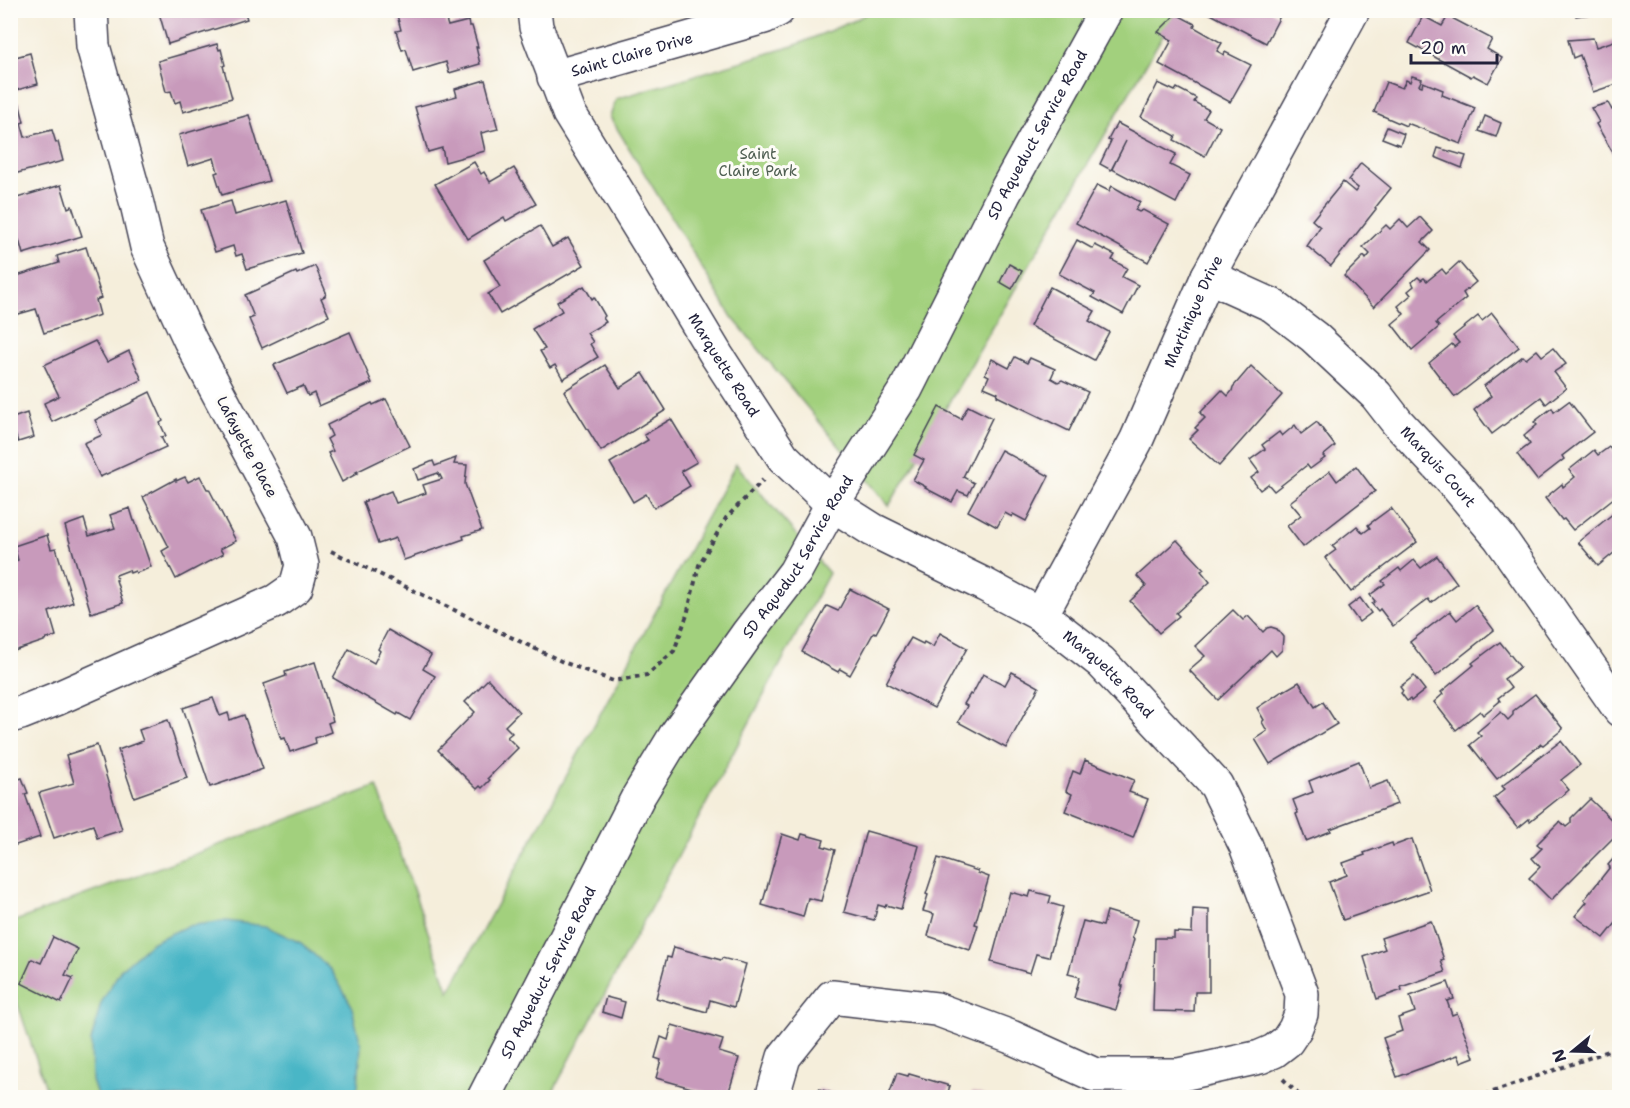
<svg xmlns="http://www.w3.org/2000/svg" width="1630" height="1108" viewBox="0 0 1630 1108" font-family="'Shantell Sans',sans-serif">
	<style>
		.green { fill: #a2d07d; stroke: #62795c; stroke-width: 1.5 }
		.water { fill: #4ab6c6; stroke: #366c80; stroke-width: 1.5 }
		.building { fill: #c89abb }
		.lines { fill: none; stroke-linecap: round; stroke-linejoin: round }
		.minor-casing { stroke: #424153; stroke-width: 36 }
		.path { stroke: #424153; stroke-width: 4; stroke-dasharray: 4.5 4.5; stroke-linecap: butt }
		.minor { stroke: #fff; stroke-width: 33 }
		.labels { text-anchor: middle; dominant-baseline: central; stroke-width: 6; stroke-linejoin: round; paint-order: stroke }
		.street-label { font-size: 15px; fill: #22223b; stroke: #fdfcf7 }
		.park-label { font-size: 15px; fill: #4f5f52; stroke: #fdfcf7 }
	</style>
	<rect width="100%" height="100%" fill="#fdfcf7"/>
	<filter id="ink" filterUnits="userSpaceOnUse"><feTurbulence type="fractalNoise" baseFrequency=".0167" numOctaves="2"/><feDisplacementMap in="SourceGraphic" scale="12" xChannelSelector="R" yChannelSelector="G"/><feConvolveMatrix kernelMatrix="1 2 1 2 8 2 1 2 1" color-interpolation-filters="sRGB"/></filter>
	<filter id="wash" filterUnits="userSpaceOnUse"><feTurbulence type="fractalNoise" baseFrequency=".008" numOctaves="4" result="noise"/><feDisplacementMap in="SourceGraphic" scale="24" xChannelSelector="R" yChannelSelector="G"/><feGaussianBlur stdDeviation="1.35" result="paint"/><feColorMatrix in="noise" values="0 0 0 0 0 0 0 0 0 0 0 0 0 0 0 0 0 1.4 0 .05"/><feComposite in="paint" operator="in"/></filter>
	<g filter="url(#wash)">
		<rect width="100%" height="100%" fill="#f5eedb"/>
		<!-- green -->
		<g class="green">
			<polygon points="871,11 1177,11 889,506 732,317 610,117 616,99 796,45 855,20"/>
			<polygon points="736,464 829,573 550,1097 49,1097 11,984 10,923 377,786 449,992"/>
		</g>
		<!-- water -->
		<polygon class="water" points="226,921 265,926 301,943 331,970 351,1004 361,1045 358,1086 354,1097 98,1097 92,1081 91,1041 101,1003 121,969 151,943 187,926"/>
		<g id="blocks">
			<!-- building -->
			<g class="building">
				<polygon points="169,10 244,10 247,19 168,44 159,13"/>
				<polygon points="402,10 410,10 410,12 440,10 442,18 445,17 448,26 468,21 469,26 472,26 478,47 476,47 480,64 449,73 446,62 413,72 406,49 402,50 396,31 401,30 397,15 401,14 400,11"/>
				<polygon points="1203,10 1270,10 1280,16 1266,43"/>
				<polygon points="1575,10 1608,10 1608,12 1576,16"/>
				<polygon points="1176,14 1195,24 1194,27 1222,43 1217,51 1224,55 1225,52 1251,65 1230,102 1159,64 1172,40 1158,32"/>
				<polygon points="1423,16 1442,26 1448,16 1492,39 1487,49 1502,58 1488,83 1473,75 1471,77 1409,43"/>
				<polygon points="1593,38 1596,47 1620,39 1620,83 1593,92 1580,55 1573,58 1568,40"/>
				<polygon points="217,44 219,50 221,49 225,65 223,66 232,98 183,112 180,101 175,103 171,91 166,92 158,61"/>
				<polygon points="30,53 38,84 10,92 10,54 12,58"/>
				<polygon points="1412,76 1422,79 1419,85 1422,86 1423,82 1443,90 1442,95 1475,108 1461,144 1407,123 1406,126 1374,112 1386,82 1402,88 1406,80 1410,82"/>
				<polygon points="485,80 498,129 481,133 485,151 445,162 442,148 428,152 415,107 457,96 455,89"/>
				<polygon points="1158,83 1175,91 1177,88 1196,98 1194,102 1209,110 1204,118 1220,127 1205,156 1174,140 1176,136 1141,117"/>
				<polygon points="19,102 24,122 21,123 25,137 52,130 56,143 58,142 63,161 10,175 10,104"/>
				<polygon points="1608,103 1612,110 1620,105 1620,155 1616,158 1596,124 1599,122 1591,108"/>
				<polygon points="249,115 269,181 222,195 215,173 218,172 214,158 188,166 179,135"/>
				<polygon points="1485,116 1501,123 1496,137 1479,131"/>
				<polygon points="1117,123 1176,154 1170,165 1190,175 1176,203 1112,169 1126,141 1111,170 1100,164 1111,141 1108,140"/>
				<polygon points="1387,127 1404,134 1400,145 1382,138"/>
				<polygon points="1438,148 1466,156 1462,168 1435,157"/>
				<polygon points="474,162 481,174 484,172 490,182 514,168 536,204 506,221 504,217 468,239 435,184"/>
				<polygon points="1361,163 1391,188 1375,208 1376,209 1331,266 1307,246 1320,227 1312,220 1343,182 1355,192 1358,188 1348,180"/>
				<polygon points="61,185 68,208 72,206 82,236 23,254 19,240 10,242 10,200"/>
				<polygon points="1097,185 1109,191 1112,186 1140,202 1135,210 1139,212 1143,210 1169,224 1148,262 1076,223"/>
				<polygon points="286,200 302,253 247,269 242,254 236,256 233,246 215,252 201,210 231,201 235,215"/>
				<polygon points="1420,217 1433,231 1422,242 1430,250 1374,307 1344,276 1364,256 1366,259 1370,254 1363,247 1386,225 1390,229 1400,219 1408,228"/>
				<polygon points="540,226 552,247 568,238 584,265 500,314 488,294 500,287 484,260"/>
				<polygon points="1077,240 1093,249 1095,245 1115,255 1112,260 1127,268 1122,277 1138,285 1123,314 1092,297 1095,293 1059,274"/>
				<polygon points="86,247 99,289 98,289 101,298 96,300 100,315 44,333 36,309 15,315 10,302 10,278 59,263 57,256"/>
				<polygon points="1459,262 1476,282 1463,293 1466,298 1436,323 1439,327 1412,350 1392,324 1404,314 1398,306 1411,295 1408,291 1414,286 1412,282 1418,277 1421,280 1424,278 1427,281 1442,269 1446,274"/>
				<polygon points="1009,264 1022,271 1012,289 1000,282"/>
				<polygon points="315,266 326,292 325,296 321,298 329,316 262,348 249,319 254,317 245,295 296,272 297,274"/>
				<polygon points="584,286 592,299 594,297 605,316 603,318 606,322 587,333 593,342 590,344 598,357 563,379 555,365 550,368 540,351 545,349 532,329 562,311 557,302"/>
				<polygon points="1050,287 1095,311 1089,321 1109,332 1094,360 1030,326"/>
				<polygon points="1492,313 1519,347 1455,397 1429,363 1452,344 1454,347 1459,343 1453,336 1478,316 1482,321"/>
				<polygon points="350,332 372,383 319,406 314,393 308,396 303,386 287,393 274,365"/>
				<polygon points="95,341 107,362 129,351 142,380 52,422 44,403 59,396 44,365"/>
				<polygon points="1553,348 1566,364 1554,372 1566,388 1546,404 1541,397 1492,434 1474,410 1491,396 1484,386 1523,356 1526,359 1537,350 1542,356"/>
				<polygon points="1015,357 1027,363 1030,358 1055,369 1051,378 1058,382 1062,380 1088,392 1069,431 997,396 998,393 984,387 989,376 985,374 992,359 1009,368"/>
				<polygon points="605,365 620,388 643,373 666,410 601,451 564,391"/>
				<polygon points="1251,366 1282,395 1219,466 1189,439 1198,430 1195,428 1205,418 1200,413 1222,390 1228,396 1232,391 1233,387"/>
				<polygon points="150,392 163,421 160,423 166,436 161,437 166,447 100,477 84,443 102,435 95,420 135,401 134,400"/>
				<polygon points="386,399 410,446 356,472 358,473 342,482 328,453 333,451 327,439 332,436 327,425 372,403 373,405"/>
				<polygon points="1569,401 1593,432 1562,456 1564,459 1537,480 1517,454 1530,444 1524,436 1537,425 1534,422 1552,408 1554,412"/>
				<polygon points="968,406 992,418 963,477 974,483 968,495 958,491 952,502 925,488 926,487 913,480 924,460 914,455 939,407 961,419"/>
				<polygon points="27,413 34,437 18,442 10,419"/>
				<polygon points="671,419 697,462 681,471 690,486 654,508 646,494 633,502 610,463 648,440 644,435"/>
				<polygon points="1317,422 1335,446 1323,456 1325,458 1310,469 1307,465 1274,491 1268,484 1260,490 1251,478 1259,472 1250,460 1265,449 1262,445 1279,432 1282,436 1295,425 1301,434"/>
				<polygon points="1609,447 1620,461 1620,493 1573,530 1564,519 1562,520 1545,498 1562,484 1563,487 1575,477 1569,470 1594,450 1598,455"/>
				<polygon points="1001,450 1049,476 1026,521 1013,514 1012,517 1005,513 997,527 968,511"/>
				<polygon points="456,458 454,464 467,465 465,484 482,530 463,536 464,539 404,560 396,538 378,544 363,502 391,491 396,503 426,493 423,485 442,479 440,475 439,476 438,473 418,480 414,469 433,461 435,466"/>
				<polygon points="1356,466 1375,491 1303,547 1287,526 1301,515 1290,502 1330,471 1337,481"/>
				<polygon points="200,476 207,489 209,489 236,541 220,549 223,554 176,579 162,551 169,547 143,497 176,479 176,481 185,477 188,482"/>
				<polygon points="130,508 134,521 135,521 151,567 147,568 147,569 136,573 135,571 130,573 129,570 116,575 117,580 116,580 123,603 91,613 65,526 84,519 89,536 115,528 110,515"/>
				<polygon points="1391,508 1417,542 1351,592 1325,558 1336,550 1332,546 1357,526 1363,533 1370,528 1368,525"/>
				<polygon points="1620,508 1620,558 1615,552 1598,566 1578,542"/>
				<polygon points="47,535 51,549 56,548 73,602 49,612 56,636 44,640 44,641 14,651 10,639 10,618 18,615 10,591 10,563 18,560 14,546"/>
				<polygon points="1177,540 1204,569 1201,571 1210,582 1176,613 1179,616 1159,633 1130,601 1146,586 1137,576"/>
				<polygon points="1437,556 1457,583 1431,603 1428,599 1393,626 1380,609 1378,611 1372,604 1375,601 1370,595 1385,584 1382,581 1399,568 1401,571 1414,560 1421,568"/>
				<polygon points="850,589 889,609 876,633 874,632 850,675 840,669 838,672 802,652 827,606 838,611"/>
				<polygon points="1360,598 1371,613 1359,622 1348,607"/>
				<polygon points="1475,605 1494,630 1436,676 1410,642 1450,611 1457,620"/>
				<polygon points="1233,610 1243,620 1248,616 1263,632 1267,628 1271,627 1277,629 1283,637 1282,650 1276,656 1271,650 1218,700 1189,670 1205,656 1195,646"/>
				<polygon points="388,630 431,655 423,669 435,676 410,720 398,713 397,715 333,678 349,649 374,663 380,651 378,649"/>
				<polygon points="940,633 967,648 934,708 886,683 895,666 894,665 911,638 923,644 924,642 933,647"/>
				<polygon points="1500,642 1520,667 1504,679 1511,688 1498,698 1500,701 1483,715 1480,711 1456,730 1434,702 1443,694 1441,692 1474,665 1472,663"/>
				<polygon points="315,662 333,721 328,723 331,732 315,738 316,743 290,752 285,738 281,739 265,692 266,691 264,684 286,676 285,672"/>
				<polygon points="1012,672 1039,687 1006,748 958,722 967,706 964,704 970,694 972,695 983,674 1005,685"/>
				<polygon points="1414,676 1425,690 1411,701 1410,699 1407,701 1401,693 1403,691 1400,687"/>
				<polygon points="488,679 519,712 505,726 512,733 507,737 518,748 488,778 490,780 482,788 480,786 477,789 438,750 475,712 465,702"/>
				<polygon points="1299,682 1315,707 1323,702 1337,724 1270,764 1255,739 1267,731 1262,722 1264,720 1257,708 1284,690 1284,691"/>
				<polygon points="1535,694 1563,729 1543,745 1541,744 1497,779 1470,745 1481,736 1477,732 1501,712 1508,720 1513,715 1513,711"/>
				<polygon points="213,698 220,716 228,713 230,720 244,715 263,769 210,787 183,708"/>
				<polygon points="168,720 187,778 134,797 118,750 143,741 139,730"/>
				<polygon points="1561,741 1580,765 1561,780 1569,790 1530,821 1529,819 1518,828 1494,798 1505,789 1502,786"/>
				<polygon points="97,745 122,830 97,838 93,825 54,838 39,793 74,783 66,755"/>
				<polygon points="1085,760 1134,780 1129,792 1148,799 1133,838 1065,811 1072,794 1066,791 1073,771 1080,774"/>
				<polygon points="1359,761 1369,788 1388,781 1397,804 1330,829 1331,831 1306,841 1296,814 1298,813 1293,800 1313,792 1309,781"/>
				<polygon points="22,778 28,793 25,794 40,837 10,847 10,782"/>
				<polygon points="1590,799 1620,828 1620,831 1551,900 1529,878 1540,867 1532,858 1542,848 1537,844 1560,821 1566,827 1571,823 1571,818"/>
				<polygon points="866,831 919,846 901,909 886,905 885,907 878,905 874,920 844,912"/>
				<polygon points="782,834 800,840 802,834 824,840 822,846 835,850 821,901 808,898 803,917 762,905"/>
				<polygon points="1412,839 1430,890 1343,920 1329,882 1347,875 1343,863 1365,855 1364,853 1392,843 1393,846"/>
				<polygon points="1620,851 1620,918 1604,938 1575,916 1587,902 1584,900 1610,867 1608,865"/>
				<polygon points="938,858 978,871 978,873 989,877 975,924 978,925 970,950 928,936 934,914 923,911 928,895 926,894"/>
				<polygon points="1031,891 1051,896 1049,903 1063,907 1049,957 1036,954 1030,973 991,962 1010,892 1029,897"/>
				<polygon points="1193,909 1209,910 1209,992 1195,992 1194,1012 1153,1011 1155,938 1174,938 1174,932 1192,933"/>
				<polygon points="1107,911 1137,920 1132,938 1134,939 1121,986 1123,986 1116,1010 1074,998 1080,977 1068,974 1083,921 1103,926"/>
				<polygon points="1431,921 1444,960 1441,961 1445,972 1401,987 1402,990 1377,999 1364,957 1385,949 1381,938"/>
				<polygon points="53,937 78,949 65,975 73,978 61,1003 21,983 32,959 41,963"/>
				<polygon points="674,947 721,960 722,958 746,964 734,1007 710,1000 707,1012 656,998 667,957 671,958"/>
				<polygon points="1448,982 1454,999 1447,1001 1452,1015 1457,1013 1474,1057 1461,1062 1458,1055 1397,1077 1383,1038 1402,1031 1398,1018 1415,1012 1410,996"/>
				<polygon points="606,997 625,1002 621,1018 602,1012"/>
				<polygon points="672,1025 723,1040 719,1052 739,1058 727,1098 656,1078 661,1060 655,1058 661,1037 668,1040"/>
				<polygon points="897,1073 908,1076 909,1074 950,1086 946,1098 888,1098"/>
				<polygon points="819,1089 845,1097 845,1098 816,1098"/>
				<polygon points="972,1092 990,1097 990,1098 971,1098"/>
			</g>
		</g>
	</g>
	<g filter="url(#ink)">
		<use href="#blocks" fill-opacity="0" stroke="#424153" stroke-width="1.5"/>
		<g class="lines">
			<!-- minor casing -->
			<g class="minor-casing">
				<g id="minor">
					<path id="s1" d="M534 10 536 27 569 113 663 266 717 356 783 457 832 504 873 530 985 585 1041 615 1101 662 1216 785 1246 846 1302 994 1301 1014 1295 1029 1287 1041 1274 1051 1260 1057 1178 1075H1095L1011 1037 936 1009 832 997 784 1057 772 1098"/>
					<path id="s2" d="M554 77 764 17 778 10"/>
					<path id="s3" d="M1208 276 1272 305 1314 337 1376 395 1397 422 1455 484 1500 538 1620 710"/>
					<path id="s4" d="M1041 615 1136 441 1208 276 1353 10"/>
					<polyline points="10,716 21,713 56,699 276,601 296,587 302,565 295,537 190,340 147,247 137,204 93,46 91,10"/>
					<path id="s5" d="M484 1098 638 797 675 736 748 633 795 572 832 504 906 389 1004 194 1106 10"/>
				</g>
			</g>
			<!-- path -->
			<g class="path">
				<polyline points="331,551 563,662 613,681 647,675 674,651 687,615 699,565 726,518 763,480"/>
				<polyline points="1283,1079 1302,1098"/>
				<polyline points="1476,1098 1620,1047"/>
			</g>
			<!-- minor -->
			<use href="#minor" class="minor"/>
		</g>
	</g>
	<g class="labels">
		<!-- street labels -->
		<g class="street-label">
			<text stroke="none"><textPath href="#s2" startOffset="81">Saint Claire Drive</textPath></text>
			<text stroke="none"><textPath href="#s5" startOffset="1113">SD Aqueduct Service Road</textPath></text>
			<text stroke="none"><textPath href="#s4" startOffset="340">Martinique Drive</textPath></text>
			<text stroke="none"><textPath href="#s1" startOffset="405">Marquette Road</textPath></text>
			<text transform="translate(247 447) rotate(62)">Lafayette Place</text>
			<text stroke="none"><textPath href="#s3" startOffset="303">Marquis Court</textPath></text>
			<text stroke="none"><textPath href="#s5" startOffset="627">SD Aqueduct Service Road</textPath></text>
			<text stroke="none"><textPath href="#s1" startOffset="909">Marquette Road</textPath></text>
			<text stroke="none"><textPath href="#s5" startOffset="141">SD Aqueduct Service Road</textPath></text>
		</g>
		<!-- park labels -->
		<g class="park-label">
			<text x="758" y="154">Saint<tspan x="758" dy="17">Claire Park</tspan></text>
		</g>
	</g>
	<!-- margin -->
	<rect width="1630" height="1108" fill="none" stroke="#fdfcf7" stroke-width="36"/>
	<!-- north arrow -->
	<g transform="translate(1573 1051) rotate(251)" stroke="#fdfcf7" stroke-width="4.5" paint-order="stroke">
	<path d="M0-4.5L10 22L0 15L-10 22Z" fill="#22223b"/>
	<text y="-9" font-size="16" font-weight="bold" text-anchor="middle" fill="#22223b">N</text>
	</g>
	<!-- scale -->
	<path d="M1411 54v9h86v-9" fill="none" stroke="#22223b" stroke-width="3"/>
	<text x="1420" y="54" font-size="18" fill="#22223b" stroke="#fdfcf7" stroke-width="4.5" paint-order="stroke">20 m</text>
</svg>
